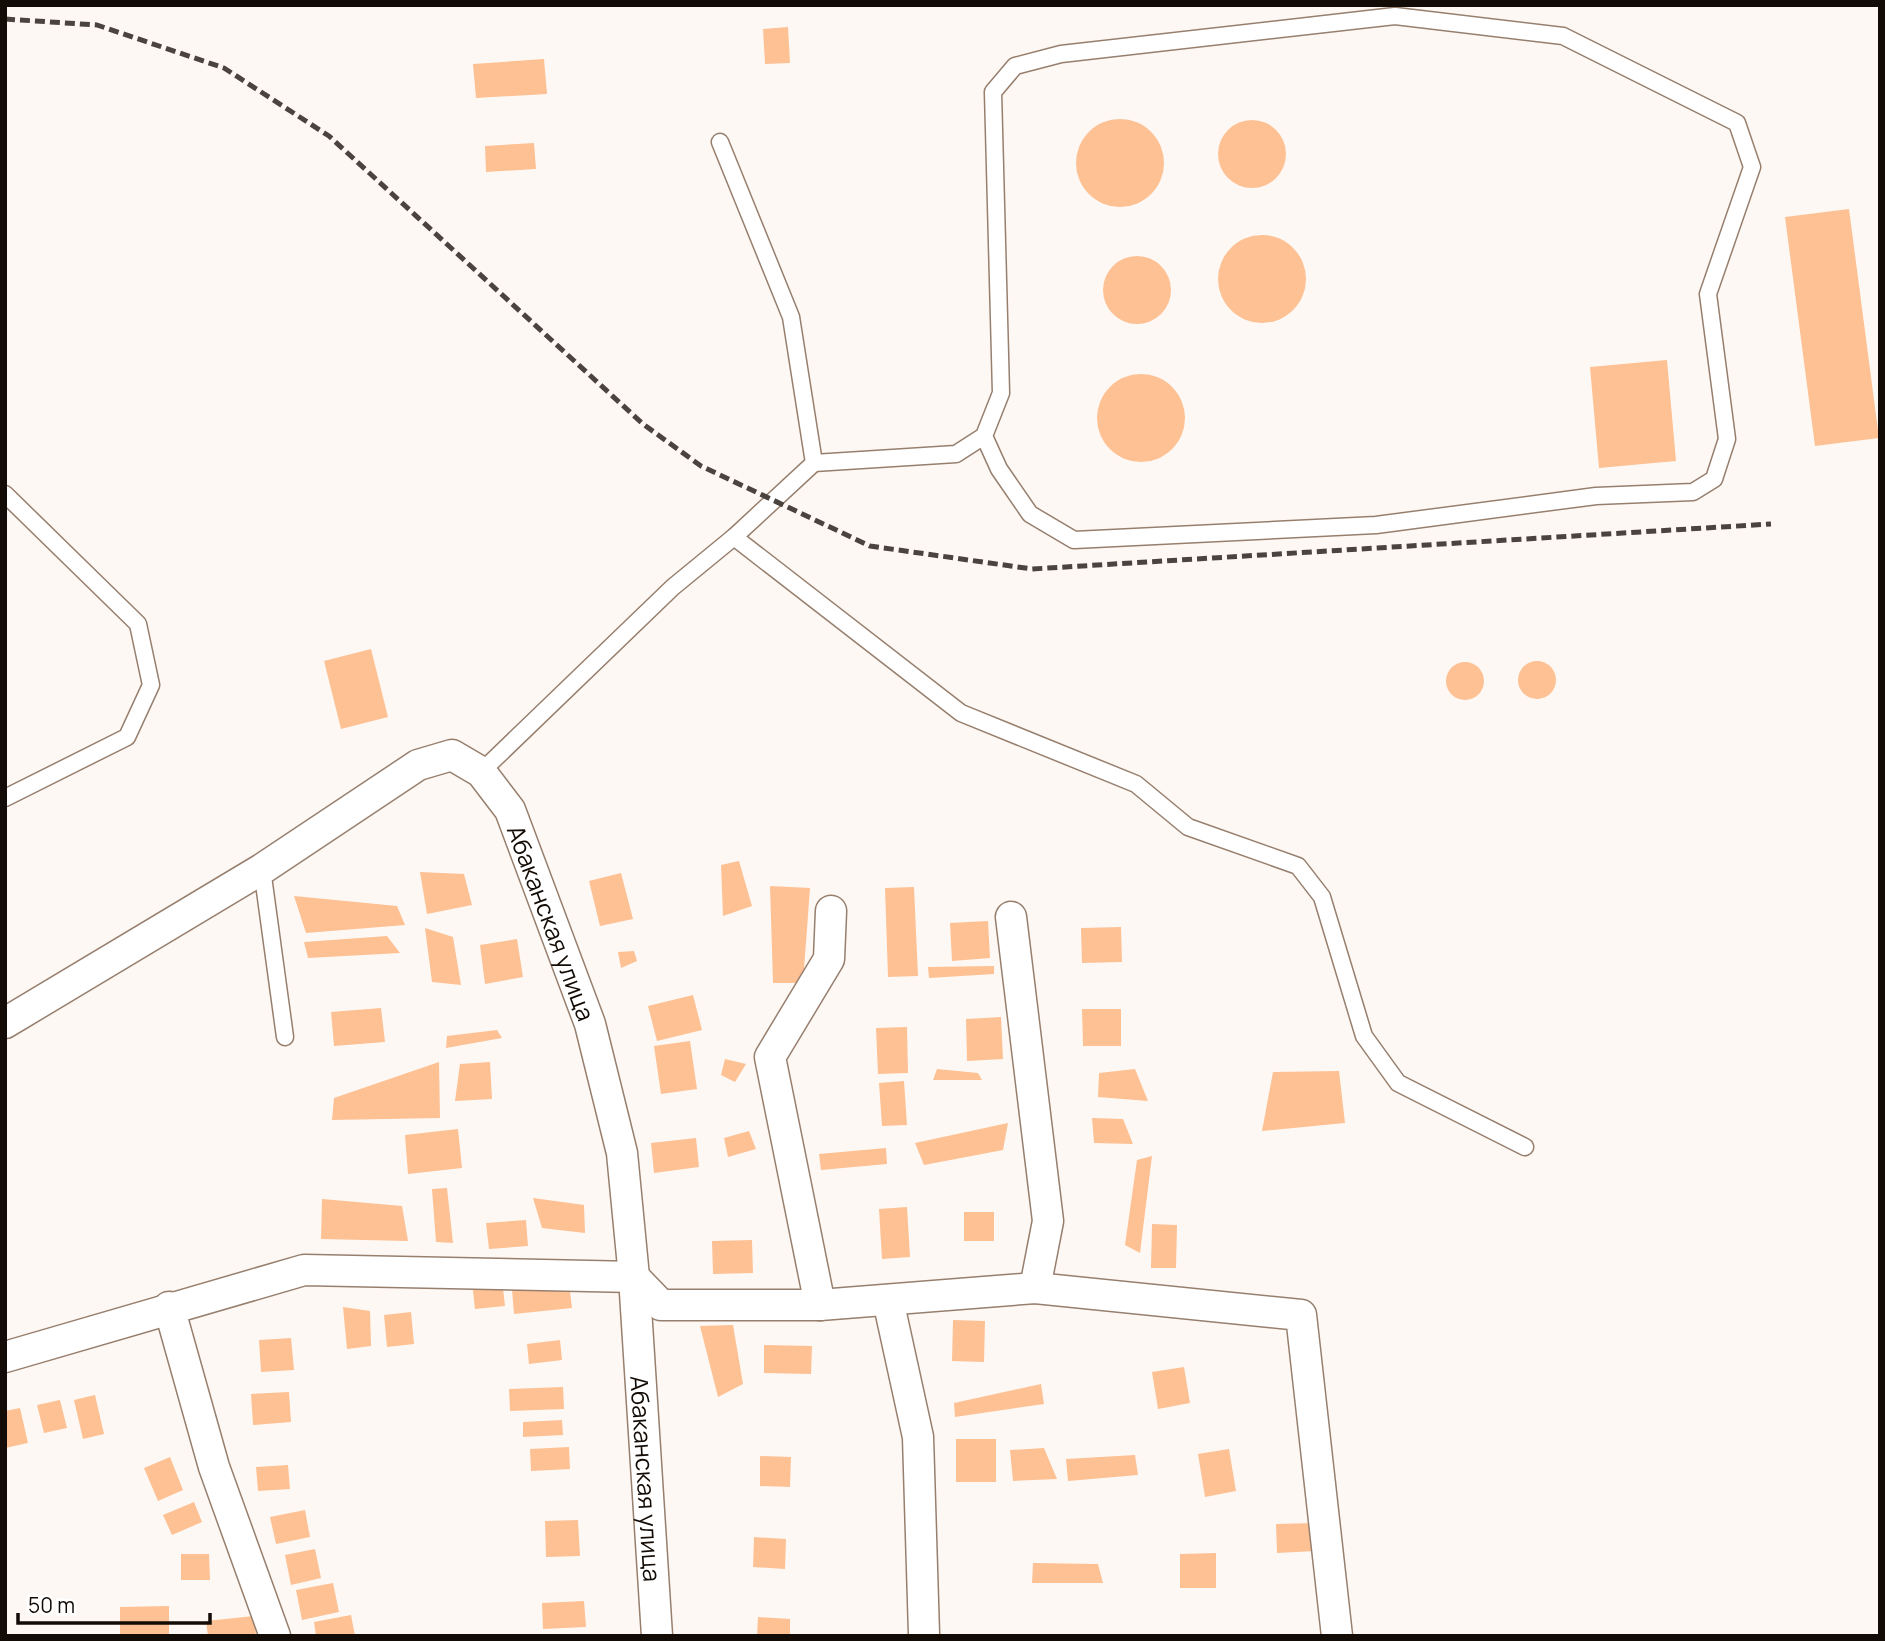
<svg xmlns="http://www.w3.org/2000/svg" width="1885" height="1641" viewBox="0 0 1885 1641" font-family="Manrope,sans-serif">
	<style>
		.building { fill: #fdc194 }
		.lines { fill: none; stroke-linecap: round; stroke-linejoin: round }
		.service-casing { stroke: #977f6e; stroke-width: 19 }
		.minor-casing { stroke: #977f6e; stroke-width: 33 }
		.service { stroke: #fff; stroke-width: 16 }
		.minor { stroke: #fff; stroke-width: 30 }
		.rail { stroke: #4b433e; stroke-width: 5; stroke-dasharray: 10 5; stroke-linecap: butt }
		.labels { text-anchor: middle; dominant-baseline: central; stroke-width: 5; stroke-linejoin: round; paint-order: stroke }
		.street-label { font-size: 24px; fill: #130b05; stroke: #fff }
	</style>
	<rect width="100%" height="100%" fill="#fef8f4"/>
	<!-- building -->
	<g class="building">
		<polygon points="788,27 790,63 765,64 763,29"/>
		<polygon points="544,59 547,94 476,98 473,64"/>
		<circle cx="1120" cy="163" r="44"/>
		<circle cx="1252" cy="154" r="34"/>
		<polygon points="534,143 536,169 486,172 485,146"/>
		<polygon points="1849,209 1879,438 1815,446 1785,217"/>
		<circle cx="1262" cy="279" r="44"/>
		<circle cx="1137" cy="290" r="34"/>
		<polygon points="1667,360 1676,461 1599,468 1590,367"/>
		<circle cx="1141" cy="418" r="44"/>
		<polygon points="371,649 388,717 341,729 324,661"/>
		<circle cx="1537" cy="680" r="19"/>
		<circle cx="1465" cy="681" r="19"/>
		<polygon points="739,861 752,906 723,916 721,865"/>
		<polygon points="420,872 464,874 472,905 427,914"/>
		<polygon points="621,873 633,919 600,926 589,881"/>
		<polygon points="770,886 810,888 803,983 773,983"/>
		<polygon points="914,887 918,976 888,977 885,888"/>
		<polygon points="294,896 397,906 405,925 306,933"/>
		<polygon points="988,921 990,958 952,961 950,923"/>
		<polygon points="1121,927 1122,962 1082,963 1081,928"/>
		<polygon points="425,928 453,937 461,985 432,982"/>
		<polygon points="387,936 400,953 308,958 304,942"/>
		<polygon points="517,939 523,977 485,984 480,945"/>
		<polygon points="634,951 637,961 621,968 618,952"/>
		<polygon points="994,966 994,974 929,978 928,967"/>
		<polygon points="693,995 702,1030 657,1041 648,1006"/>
		<polygon points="381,1008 385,1042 334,1046 331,1012"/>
		<polygon points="1082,1009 1121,1009 1121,1046 1083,1046"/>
		<polygon points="1001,1017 1003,1059 967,1061 966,1019"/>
		<polygon points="907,1027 908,1073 878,1074 876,1028"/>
		<polygon points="497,1030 502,1038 446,1048 447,1036"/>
		<polygon points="690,1041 697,1089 661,1094 654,1046"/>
		<polygon points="725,1059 746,1064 735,1082 721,1075"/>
		<polygon points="439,1062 440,1118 332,1120 334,1098"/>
		<polygon points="490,1062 492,1099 455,1101 460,1064"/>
		<polygon points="937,1069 978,1073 982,1080 933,1080"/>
		<polygon points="1135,1069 1148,1101 1098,1097 1099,1073"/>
		<polygon points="1339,1071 1345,1123 1262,1131 1273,1072"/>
		<polygon points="904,1081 907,1125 882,1126 879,1083"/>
		<polygon points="1092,1118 1123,1119 1133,1144 1094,1143"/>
		<polygon points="1008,1123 1003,1150 924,1165 915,1143"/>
		<polygon points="458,1129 462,1168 408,1174 405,1135"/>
		<polygon points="749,1131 756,1149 728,1157 724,1138"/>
		<polygon points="696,1138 699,1167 654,1173 651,1143"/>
		<polygon points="886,1148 887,1164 821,1170 819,1154"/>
		<polygon points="1152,1156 1140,1253 1125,1245 1137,1160"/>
		<polygon points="447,1188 453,1243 436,1242 432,1189"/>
		<polygon points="533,1198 584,1205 585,1233 542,1228"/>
		<polygon points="322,1199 402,1206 408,1241 321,1239"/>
		<polygon points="907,1207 910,1257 882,1259 879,1209"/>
		<rect x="964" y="1212" width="30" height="29"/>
		<polygon points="526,1220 528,1246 489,1249 486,1223"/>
		<polygon points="1152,1224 1177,1225 1176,1268 1151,1268"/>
		<polygon points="752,1240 753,1273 713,1274 712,1241"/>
		<polygon points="502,1279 505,1306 475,1309 472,1282"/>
		<polygon points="569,1284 572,1308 514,1314 512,1290"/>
		<polygon points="343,1307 370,1311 371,1346 347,1349"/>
		<polygon points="411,1312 414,1344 387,1347 384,1315"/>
		<polygon points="953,1320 985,1321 984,1362 952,1361"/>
		<polygon points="733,1325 743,1384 718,1397 700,1326"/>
		<polygon points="291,1338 294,1370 261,1372 259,1340"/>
		<polygon points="560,1340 562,1360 529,1364 527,1344"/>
		<polygon points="764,1345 812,1346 811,1374 764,1373"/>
		<polygon points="1184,1367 1190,1403 1158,1409 1152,1372"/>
		<polygon points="1041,1384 1044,1404 955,1417 954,1403"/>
		<polygon points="563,1387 564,1409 510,1411 509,1389"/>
		<polygon points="289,1392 291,1422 253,1425 251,1394"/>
		<polygon points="95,1395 104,1434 83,1439 74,1400"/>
		<polygon points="60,1400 67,1428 44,1433 37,1405"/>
		<polygon points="20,1408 28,1443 5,1448 5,1411"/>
		<polygon points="562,1420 563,1435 523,1437 523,1422"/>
		<rect x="956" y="1439" width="40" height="43"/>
		<polygon points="569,1447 570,1469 531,1471 530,1449"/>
		<polygon points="1044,1448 1057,1479 1013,1481 1010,1450"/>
		<polygon points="1229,1449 1236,1491 1205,1497 1198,1454"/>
		<polygon points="1135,1455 1138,1475 1068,1481 1066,1459"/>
		<polygon points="760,1456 791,1457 790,1487 760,1486"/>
		<polygon points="170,1457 183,1490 158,1501 144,1468"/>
		<polygon points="288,1465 290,1489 258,1491 256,1467"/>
		<polygon points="194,1502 202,1522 172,1535 163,1515"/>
		<polygon points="305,1510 310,1537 276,1544 270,1517"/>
		<polygon points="578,1520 580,1556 546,1557 545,1521"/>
		<polygon points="1315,1523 1316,1551 1277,1553 1276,1524"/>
		<polygon points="754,1537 786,1539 785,1569 753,1567"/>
		<polygon points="315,1549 321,1578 291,1585 285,1555"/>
		<polygon points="1216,1553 1216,1588 1180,1588 1180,1554"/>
		<polygon points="181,1554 209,1554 210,1580 181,1580"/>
		<polygon points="1033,1563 1098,1564 1103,1583 1032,1583"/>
		<polygon points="333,1583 339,1612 302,1620 296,1590"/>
		<polygon points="584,1601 586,1627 543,1629 542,1603"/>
		<polygon points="169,1606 169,1636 120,1636 120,1607"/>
		<polygon points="351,1615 355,1636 316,1636 314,1622"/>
		<polygon points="254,1616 256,1636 208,1636 206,1621"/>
		<polygon points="758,1617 790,1619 790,1636 757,1636"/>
	</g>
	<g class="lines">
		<!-- service casing -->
		<g class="service-casing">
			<g id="service">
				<polyline points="814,463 956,454 984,436 1001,393 993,92 1015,66 1061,54 1395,16 1563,36 1737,123 1752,167 1708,294 1727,439 1714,479 1693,492 1596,496 1376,525 1074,540 1030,514 999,469 984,436"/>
				<polyline points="5,494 138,624 151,685 127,737 5,798"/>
				<polyline points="734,537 961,713 1136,784 1188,827 1298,866 1322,897 1364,1036 1398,1083 1525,1147"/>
				<polyline points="481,772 673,587 734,537 814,463 791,317 720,142"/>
				<polyline points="262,869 285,1037"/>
			</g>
		</g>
		<!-- minor casing -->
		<g class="minor-casing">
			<g id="minor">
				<polyline points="1011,917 1048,1221 1035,1288"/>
				<path id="s1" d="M5 1023 262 869 418 765 452 755 481 772 510 810 590 1024 622 1153 634 1277 657 1636"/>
				<polyline points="888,1300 918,1437 924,1634"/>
				<polyline points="820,1305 770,1057 829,959 831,911"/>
				<polyline points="169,1307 214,1467 275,1636"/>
				<polyline points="5,1357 304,1270 634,1277 661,1305 820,1305 1035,1288 1301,1315 1337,1636"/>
			</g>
		</g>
		<!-- service -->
		<use href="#service" class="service"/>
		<!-- minor -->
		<use href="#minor" class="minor"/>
		<!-- rail -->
		<polyline class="rail" points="5,19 97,25 224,68 329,136 643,424 701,466 870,546 1032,569 1771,524"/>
	</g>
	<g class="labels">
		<!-- street labels -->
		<g class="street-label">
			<text stroke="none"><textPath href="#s1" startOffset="724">Абаканская улица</textPath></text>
			<text stroke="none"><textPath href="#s1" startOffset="1292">Абаканская улица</textPath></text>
		</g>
	</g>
	<!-- border -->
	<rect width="1885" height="1641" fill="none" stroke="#130b05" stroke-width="14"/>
	<!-- scale -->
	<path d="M18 1613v10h192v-10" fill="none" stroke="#130b05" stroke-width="3.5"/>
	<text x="28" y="1613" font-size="21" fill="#130b05" stroke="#ffffff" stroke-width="5" paint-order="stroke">50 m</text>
</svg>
